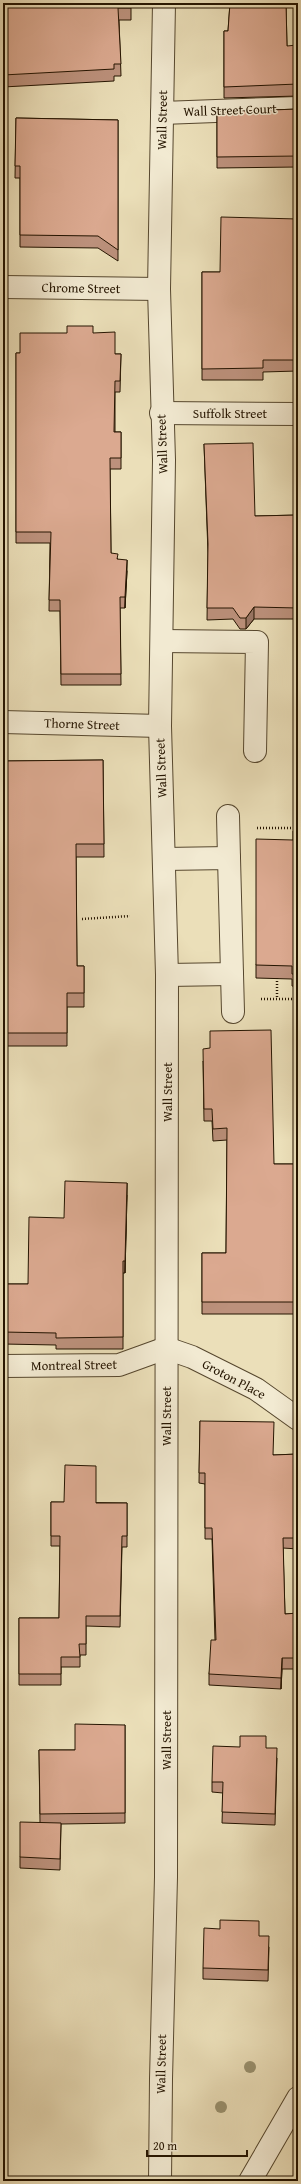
<svg xmlns="http://www.w3.org/2000/svg" width="301" height="2184" viewBox="0 0 301 2184" font-family="'Gentium Book Plus',serif">
	<style>
		.lines { fill: none; stroke-linecap: round; stroke-linejoin: round }
		.minor-casing { stroke: #56472e; stroke-width: 24 }
		.path { stroke: #241400; stroke-width: 2.5; stroke-dasharray: 1 2; stroke-linecap: butt }
		.minor { stroke: #f2ead2; stroke-width: 22 }
		.tree { fill: #99916f }
		.wall { fill: #bc917c; stroke: #241400 }
		.shaded-wall { fill: #997665; stroke: #241400 }
		.building { fill: #dba990; stroke: #241400 }
		.labels { text-anchor: middle; dominant-baseline: central; stroke-width: 3; stroke-linejoin: round; paint-order: stroke }
		.street-label { font-size: 13px; fill: #241400; stroke: #f2ead2 }
	</style>
	<rect width="100%" height="100%" fill="#ebdfb9"/>
	<filter id="stains"><feTurbulence type="fractalNoise" baseFrequency=".005" numOctaves="4"/><feColorMatrix values="0 0 0 0 .2 0 0 0 0 .09 0 0 0 0 .02 0 0 0 .5 -.17"/></filter>
	<radialGradient id="worn" r=".72"><stop offset=".6" stop-color="#630" stop-opacity="0"/><stop offset="1" stop-color="#630" stop-opacity=".3"/></radialGradient>
	<g class="lines">
		<!-- minor casing -->
		<g class="minor-casing">
			<g id="minor">
				<polyline points="162,113 298,108"/>
				<polyline points="3,287 159,289"/>
				<polyline points="161,413 298,414"/>
				<polyline points="162,641 257,642 255,751"/>
				<polyline points="3,722 160,726"/>
				<polyline points="228,816 229,858"/>
				<polyline points="164,859 229,858 232,974 167,975"/>
				<polyline points="232,974 233,1012"/>
				<polyline points="3,1366 119,1365 166,1348 192,1357 256,1389 298,1419"/>
				<polyline points="160,2181 161,2079 166,1877 167,975 160,726 164,460 159,289 164,3"/>
				<polyline points="250,2181 298,2098"/>
			</g>
		</g>
		<!-- path -->
		<g class="path">
			<polyline points="257,828 298,828"/>
			<polyline points="82,919 130,916"/>
			<polyline points="277,978 277,999"/>
			<polyline points="261,999 298,999"/>
		</g>
		<!-- minor -->
		<use href="#minor" class="minor"/>
	</g>
	<!-- trees -->
	<g class="tree">
		<circle cx="250" cy="2067" r="6"/>
		<circle cx="221" cy="2107" r="6"/>
	</g>
	<!-- wall -->
	<g class="wall">
		<polygon points="3,3 131,3 131,20 119,20 121,76 114,76 114,81 3,87"/>
		<polygon points="230,3 298,3 286,3 287,46 298,52 298,96 224,98 224,31 228,31"/>
		<polygon points="298,109 298,167 217,168 217,112"/>
		<polygon points="16,118 118,120 118,261 98,248 20,247 20,178 15,178"/>
		<polygon points="298,219 298,371 263,372 263,380 202,380 202,272 220,272"/>
		<polygon points="93,333 115,354 121,354 120,392 115,392 115,432 121,432 121,469 110,469 111,553 118,559 127,571 125,608 120,608 121,685 61,685 60,611 49,611 50,543 16,543 16,353 20,353"/>
		<polygon points="204,444 255,516 298,515 298,619 254,619 246,629 240,629 233,619 207,620 208,553"/>
		<polygon points="103,760 104,857 76,857 77,966 84,966 84,1007 67,1007 67,1046 3,1046 3,761"/>
		<polygon points="298,831 298,987 292,986 292,979 256,978 256,965 293,840"/>
		<polygon points="203,1061 274,1164 298,1164 298,1314 202,1314 202,1253 226,1253 227,1140 213,1141 212,1121 204,1121"/>
		<polygon points="127,1195 125,1273 123,1273 123,1349 56,1349 56,1345 3,1344 3,1284 28,1284 64,1218"/>
		<polygon points="200,1421 274,1455 298,1454 298,1549 283,1548 285,1614 298,1613 298,1669 282,1669 281,1689 209,1685 209,1674 215,1640 212,1539 205,1539 205,1484 199,1483"/>
		<polygon points="51,1502 127,1503 127,1547 122,1547 120,1627 86,1626 86,1655 80,1655 80,1667 61,1667 61,1685 19,1685 19,1618 59,1618 60,1546 51,1546"/>
		<polygon points="125,1725 125,1823 61,1824 60,1870 20,1868 20,1857 40,1823 39,1750 75,1750"/>
		<polygon points="266,1748 277,1758 275,1825 222,1823 223,1793 212,1792 212,1782"/>
		<polygon points="259,1936 269,1947 268,1981 203,1979 203,1968"/>
	</g>
	<!-- shaded-wall -->
	<g class="shaded-wall">
		<polygon points="127,560 127,571 125,608 125,597"/>
		<polygon points="254,607 254,619 246,629 246,618"/>
		<polygon points="127,1183 127,1195 125,1273 125,1261"/>
		<polygon points="282,1658 282,1669 281,1689 281,1678"/>
	</g>
	<!-- building -->
	<g class="building">
		<polygon points="3,3 131,3 131,8 118,8 121,64 114,64 114,69 3,75"/>
		<polygon points="230,3 286,3 287,46 297,45 298,84 224,87 224,31 228,31"/>
		<polygon points="298,109 298,156 217,157 217,112"/>
		<polygon points="16,118 118,120 118,250 98,236 20,235 20,166 15,166"/>
		<polygon points="221,217 298,219 298,360 263,360 263,368 202,369 202,272 220,272"/>
		<polygon points="67,326 93,326 93,333 115,332 115,354 121,354 120,381 115,381 114,432 121,432 121,458 110,458 111,553 118,554 117,559 127,560 125,597 120,597 121,674 61,674 60,600 49,600 51,532 16,532 16,353 20,353 20,333 67,333"/>
		<polygon points="253,443 255,516 298,515 298,608 254,607 246,618 240,618 233,608 207,608 208,544 204,444"/>
		<polygon points="103,760 104,844 76,844 77,966 84,966 84,993 67,993 67,1033 3,1033 3,761"/>
		<polygon points="293,831 298,831 298,974 292,974 292,966 256,965 256,839 293,840"/>
		<polygon points="271,1030 274,1164 298,1164 298,1302 202,1302 202,1253 226,1253 227,1128 213,1129 212,1109 204,1109 203,1049 210,1048 210,1031"/>
		<polygon points="65,1181 127,1183 125,1261 123,1261 123,1337 56,1338 56,1333 3,1332 3,1284 28,1284 29,1217 64,1218"/>
		<polygon points="200,1421 274,1422 273,1455 298,1454 298,1538 283,1538 285,1614 298,1613 298,1658 282,1658 281,1678 209,1674 211,1640 216,1640 212,1528 205,1528 205,1473 199,1473"/>
		<polygon points="65,1465 96,1466 96,1503 127,1503 127,1536 122,1536 120,1616 86,1616 86,1644 79,1644 80,1657 61,1657 61,1674 19,1674 19,1618 59,1618 60,1536 51,1536 51,1502 64,1502"/>
		<polygon points="75,1724 125,1725 125,1813 40,1814 39,1750 75,1750"/>
		<polygon points="240,1736 266,1736 266,1748 277,1748 275,1814 222,1812 223,1782 212,1782 213,1746 240,1747"/>
		<polygon points="20,1822 61,1823 60,1859 20,1857"/>
		<polygon points="220,1920 259,1921 259,1936 269,1936 268,1970 203,1968 204,1928 220,1929"/>
	</g>
	<g class="labels">
		<!-- street labels -->
		<g class="street-label">
			<text transform="translate(230 110) rotate(-2)">Wall Street Court</text>
			<text transform="translate(162 120) rotate(-89)">Wall Street</text>
			<text transform="translate(81 288) rotate(1)">Chrome Street</text>
			<text x="230" y="413">Suffolk Street</text>
			<text transform="translate(162 444) rotate(-92)">Wall Street</text>
			<text transform="translate(82 724) rotate(2)">Thorne Street</text>
			<text transform="translate(161 768) rotate(-92)">Wall Street</text>
			<text transform="translate(167 1092) rotate(-90)">Wall Street</text>
			<text transform="translate(74 1365) rotate(-1)">Montreal Street</text>
			<text transform="translate(234 1379) rotate(28)">Groton Place</text>
			<text transform="translate(166 1416) rotate(-90)">Wall Street</text>
			<text transform="translate(166 1740) rotate(-90)">Wall Street</text>
			<text transform="translate(161 2064) rotate(-89)">Wall Street</text>
		</g>
	</g>
	<!-- margin -->
	<rect width="301" height="2184" fill="none" stroke="#ebdfb9" stroke-width="16"/>
	<rect x="4" y="4" width="293" height="2176" fill="none" stroke="#241400" stroke-width="2"/>
	<rect x="8" y="8" width="285" height="2168" fill="none" stroke="#241400"/>
	<!-- scale -->
	<path d="M147 2150v6h100v-6" fill="none" stroke="#241400" stroke-width="2"/>
	<text x="153" y="2150" font-size="12" fill="#241400" stroke="#f2ead2" stroke-width="3" paint-order="stroke">20 m</text>
	<rect width="100%" height="100%" filter="url(#stains)"/>
	<rect width="100%" height="100%" fill="url(#worn)"/>
</svg>
